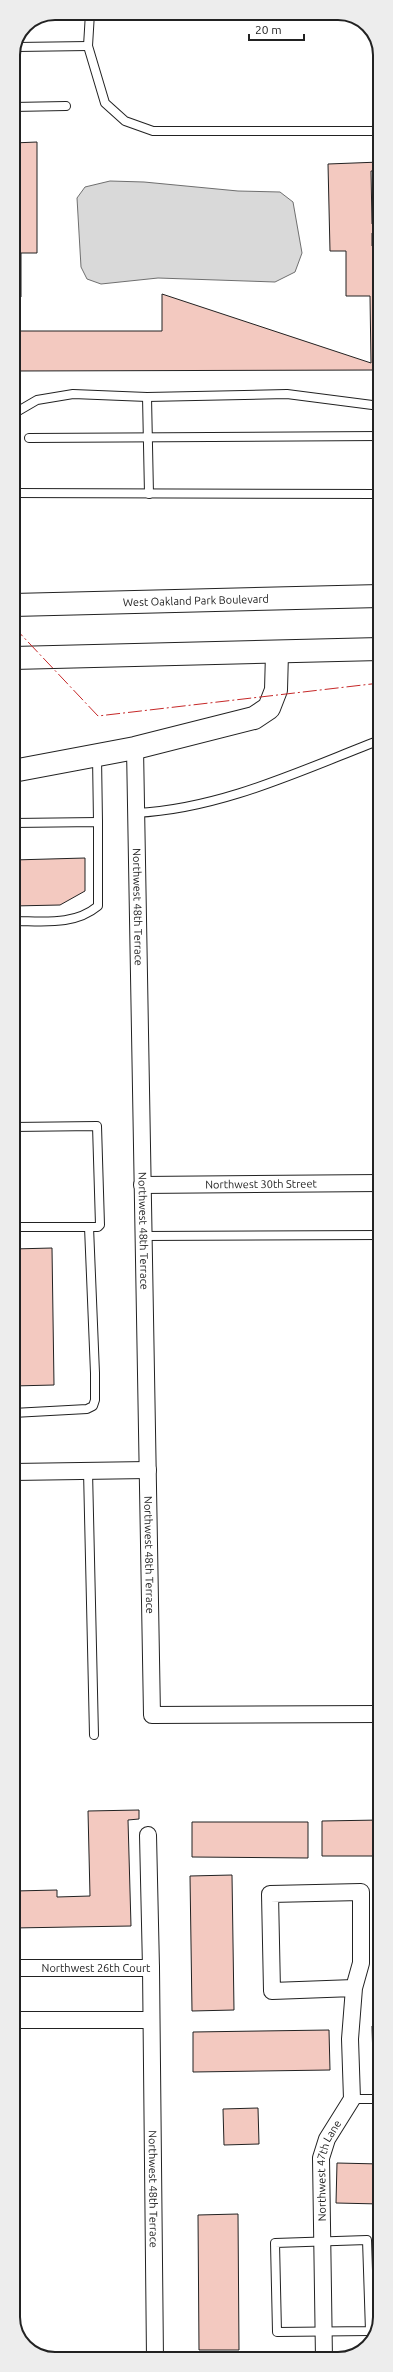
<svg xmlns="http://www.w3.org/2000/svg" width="393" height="2372" viewBox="0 0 393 2372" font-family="Ubuntu,sans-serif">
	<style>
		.water { fill: #d9d9d9; stroke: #6f6f6f }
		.building { fill: #f3c9c0; stroke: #222 }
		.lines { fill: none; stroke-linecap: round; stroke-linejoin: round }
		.lane-casing { stroke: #222; stroke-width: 10 }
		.street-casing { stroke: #222; stroke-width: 18 }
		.secondary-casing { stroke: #222; stroke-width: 24 }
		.primary-casing { stroke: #222; stroke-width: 24 }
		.lane { stroke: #fff; stroke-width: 8 }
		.street { stroke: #fff; stroke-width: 16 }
		.secondary { stroke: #fff; stroke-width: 22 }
		.primary { stroke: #fff; stroke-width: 22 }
		.power { stroke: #c62828; stroke-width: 1; stroke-dasharray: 14 3 2 3; stroke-linecap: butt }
		.labels { text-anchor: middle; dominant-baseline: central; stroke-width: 3; stroke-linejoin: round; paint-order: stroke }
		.street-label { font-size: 11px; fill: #222; stroke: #fff }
		.rim { fill: none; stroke: #222; stroke-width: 2 }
	</style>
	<rect width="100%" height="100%" fill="#fff"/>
	<!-- water -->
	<polygon class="water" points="110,181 144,182 238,191 280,192 293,202 302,253 295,272 275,282 158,278 101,284 87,279 81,267 77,198 85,187"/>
	<!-- building -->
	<g class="building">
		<polygon points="376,43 380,50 380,55 376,55"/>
		<polygon points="37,142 37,253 21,253 21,297 13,297 13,143"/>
		<polygon points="380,162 380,171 371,171 372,224 380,226 380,233 372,233 372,246 380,246 380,370 13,371 13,331 162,331 162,294 371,363 370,296 346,296 346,251 330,251 328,164"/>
		<polygon points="85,858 85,891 60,905 13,906 13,860"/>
		<polygon points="52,1248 54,1385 13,1386 13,1249"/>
		<polygon points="139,1810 139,1819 128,1820 131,1926 13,1928 13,1878 15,1891 57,1890 57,1897 90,1896 88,1811"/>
		<polygon points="380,1820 380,1856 322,1856 322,1821"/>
		<polygon points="192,1822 308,1822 308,1858 192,1857"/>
		<polygon points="232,1875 234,2010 192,2011 190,1876"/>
		<polygon points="372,2026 380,2026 380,2060 373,2060"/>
		<polygon points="329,2030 330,2070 193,2072 193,2032"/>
		<polygon points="258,2108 259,2144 224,2145 223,2109"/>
		<polygon points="337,2163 380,2164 380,2204 336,2203"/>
		<polygon points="238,2214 239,2350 199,2350 198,2215"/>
	</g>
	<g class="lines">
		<!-- lane casing -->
		<g class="lane-casing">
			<g id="lane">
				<polyline points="90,13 88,46 105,103 125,121 153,131 380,131"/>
				<polyline points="50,15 90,15"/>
				<polyline points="17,47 88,46"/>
				<polyline points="13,107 66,106"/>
				<polyline points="375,131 380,120"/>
				<polyline points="147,397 149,494"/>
				<polyline points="13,414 37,400 73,394 147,397 287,394 380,406"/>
				<polyline points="29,438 380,436"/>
				<polyline points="13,493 380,494"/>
				<polyline points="97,757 98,822"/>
				<path d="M136 813C221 809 302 770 380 740"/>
				<path d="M13 823 98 822V906C74 926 43 921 13 921"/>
				<polyline points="13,1127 97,1126 100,1225 98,1227 13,1227"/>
				<polyline points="143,1236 380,1235"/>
				<polyline points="13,1413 87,1409 93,1406 95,1400 95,1373 89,1227"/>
				<polyline points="88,1471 94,1735"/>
				<polyline points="352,2099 380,2099"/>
				<polygon points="367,2240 370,2331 277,2332 275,2243"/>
			</g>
		</g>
		<!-- street casing -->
		<g class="street-casing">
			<g id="street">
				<path id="s1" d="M135 748 152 1715 380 1714"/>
				<path id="s2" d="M142 1185 380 1183"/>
				<polyline points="13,1472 148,1470"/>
				<polyline points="148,1835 151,1968"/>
				<path id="s3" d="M13 1968H151L155 2359"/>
				<polyline points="13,2020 151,2020"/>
				<path id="s4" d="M324 2359 321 2158 327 2139 352 2099 350 2039 354 1988 361 1963V1892L270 1894 272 1991 354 1988"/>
			</g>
		</g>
		<!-- secondary casing -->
		<g class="secondary-casing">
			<polyline id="secondary" points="13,771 135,748 254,718 269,708 276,690 277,653"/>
		</g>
		<!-- primary casing -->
		<g class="primary-casing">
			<g id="primary">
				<path id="s5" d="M13 605 380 596"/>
				<polyline points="13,658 380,649"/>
			</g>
		</g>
		<!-- lane -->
		<use href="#lane" class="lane"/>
		<!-- street -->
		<use href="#street" class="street"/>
		<!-- secondary -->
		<use href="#secondary" class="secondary"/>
		<!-- primary -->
		<use href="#primary" class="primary"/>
		<!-- power -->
		<polyline class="power" points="13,626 98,716 380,683"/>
	</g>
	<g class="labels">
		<!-- street labels -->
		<g class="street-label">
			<text stroke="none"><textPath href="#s5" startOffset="183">West Oakland Park Boulevard</textPath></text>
			<text stroke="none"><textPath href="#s1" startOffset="159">Northwest 48th Terrace</textPath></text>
			<text stroke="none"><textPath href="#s2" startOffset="119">Northwest 30th Street</textPath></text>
			<text stroke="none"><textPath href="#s1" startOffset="483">Northwest 48th Terrace</textPath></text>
			<text stroke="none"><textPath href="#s1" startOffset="807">Northwest 48th Terrace</textPath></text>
			<text stroke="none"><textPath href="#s3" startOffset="83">Northwest 26th Court</textPath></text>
			<text stroke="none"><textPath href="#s4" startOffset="190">Northwest 47th Lane</textPath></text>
			<text stroke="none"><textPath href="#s3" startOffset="359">Northwest 48th Terrace</textPath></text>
		</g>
	</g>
	<!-- crop -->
	<path d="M0 0H393V2372H0ZM55 20H338A35 35 0 0 1 373 55V2317A35 35 0 0 1 338 2352H55A35 35 0 0 1 20 2317V55A35 35 0 0 1 55 20Z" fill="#ededed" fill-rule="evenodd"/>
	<path class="rim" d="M55 20H338A35 35 0 0 1 373 55V2317A35 35 0 0 1 338 2352H55A35 35 0 0 1 20 2317V55A35 35 0 0 1 55 20Z"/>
	<!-- scale -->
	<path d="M249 34v6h55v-6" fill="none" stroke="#222222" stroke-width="2"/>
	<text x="255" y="34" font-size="12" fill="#222222" stroke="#ffffff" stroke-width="3" paint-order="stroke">20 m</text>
</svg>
